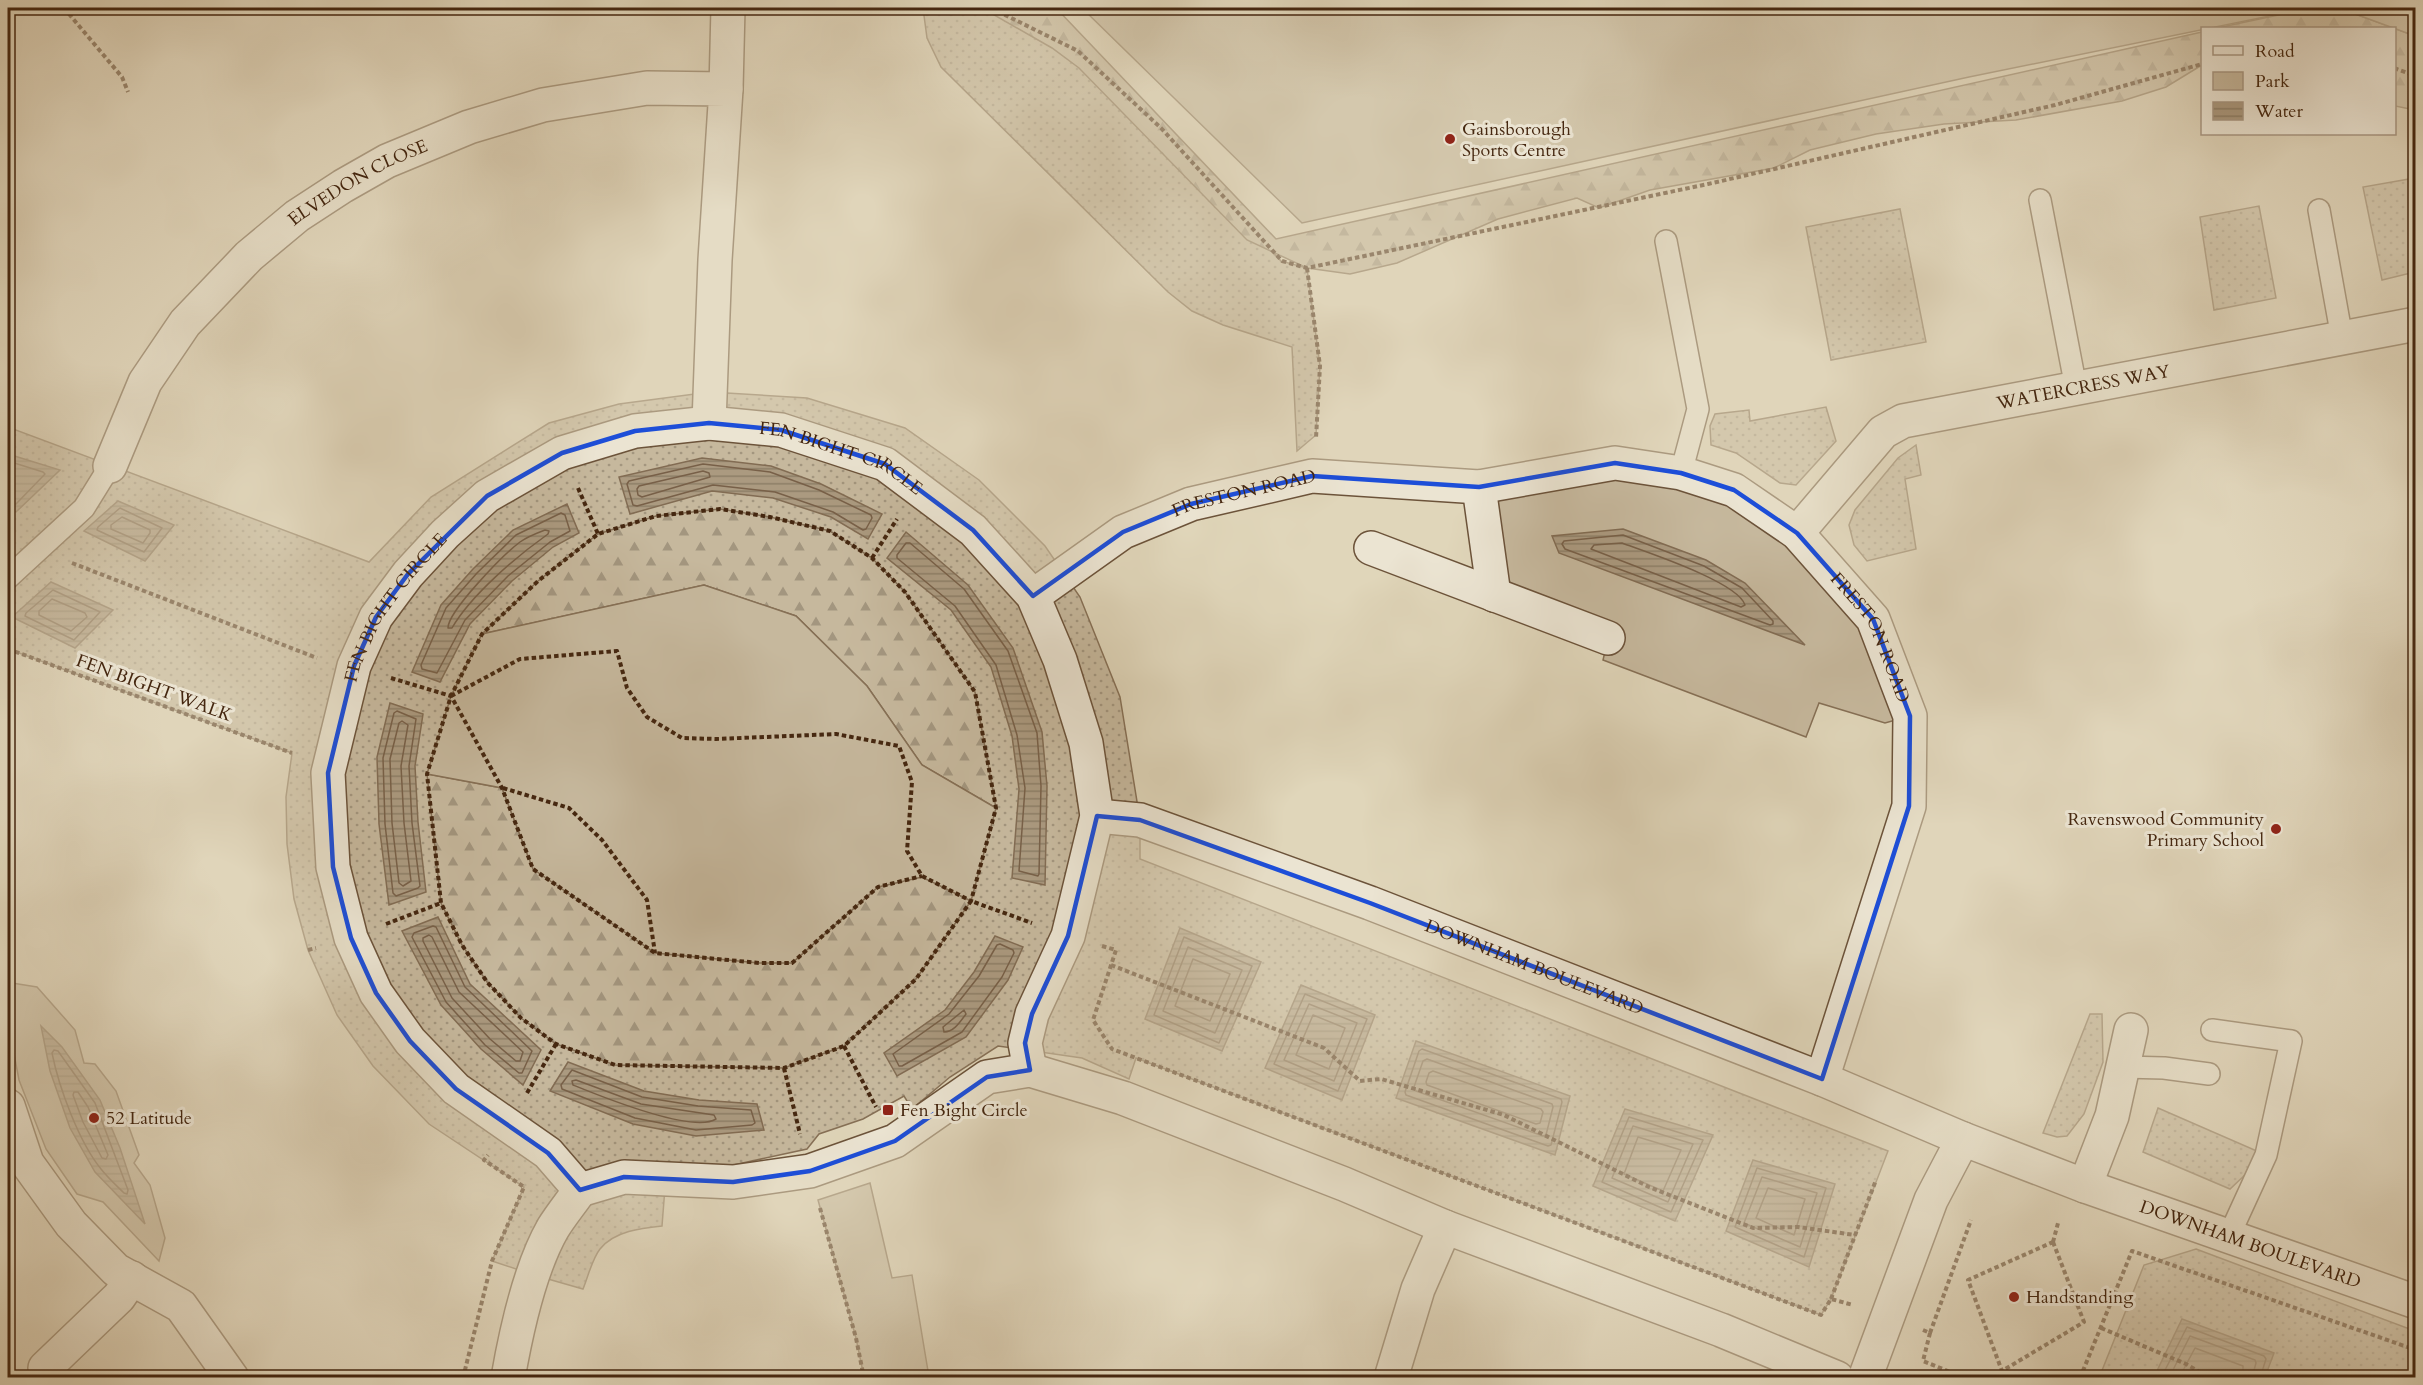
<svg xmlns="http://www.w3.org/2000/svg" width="2423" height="1385" viewBox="0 0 2423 1385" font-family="Cardo,serif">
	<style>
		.grass { fill: url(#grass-dots); stroke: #867056; stroke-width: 1.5 }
		.forest { fill: url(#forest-firs); stroke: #867056; stroke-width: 1.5 }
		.park { fill: #c6b89d; stroke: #867056; stroke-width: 1.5 }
		.water { fill: url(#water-rules); stroke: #826c53; stroke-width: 1.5 }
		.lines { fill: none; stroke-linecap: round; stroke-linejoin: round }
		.shore { stroke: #786048; stroke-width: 1.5 }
		.lane-casing { stroke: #6c533a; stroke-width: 24 }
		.street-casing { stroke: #6c533a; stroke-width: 36 }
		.path { stroke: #452710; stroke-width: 4; stroke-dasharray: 4.5 3; stroke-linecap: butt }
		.lane { stroke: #ebe4d2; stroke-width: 21 }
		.street { stroke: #ebe4d2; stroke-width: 33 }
		.marked { fill: none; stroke: #1d4ed8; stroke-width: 4.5; stroke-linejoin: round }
		.poi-dot { fill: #8f2418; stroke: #ebe4d2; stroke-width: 2 }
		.labels { text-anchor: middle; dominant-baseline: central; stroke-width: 6; stroke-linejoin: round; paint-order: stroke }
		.poi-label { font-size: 18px; fill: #452710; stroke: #ebe4d2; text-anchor: start }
		.street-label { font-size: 18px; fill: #452710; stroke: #ebe4d2 }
	</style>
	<defs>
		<pattern id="grass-dots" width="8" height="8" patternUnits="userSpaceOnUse" patternTransform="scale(1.5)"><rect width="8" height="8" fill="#c6b89d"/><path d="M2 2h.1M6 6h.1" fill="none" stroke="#a3967f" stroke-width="1.8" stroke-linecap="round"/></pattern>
		<pattern id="forest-firs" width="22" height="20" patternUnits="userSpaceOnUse" patternTransform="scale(1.5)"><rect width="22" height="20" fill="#c6b89d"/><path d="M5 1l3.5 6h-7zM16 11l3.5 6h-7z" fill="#a3967f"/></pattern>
		<pattern id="water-rules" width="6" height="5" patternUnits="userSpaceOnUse" patternTransform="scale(1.5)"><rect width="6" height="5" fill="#ab9a80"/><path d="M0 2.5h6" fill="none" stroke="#8d7e67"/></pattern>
	</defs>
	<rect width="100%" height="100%" fill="#e0d6ba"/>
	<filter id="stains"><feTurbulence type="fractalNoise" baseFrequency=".00333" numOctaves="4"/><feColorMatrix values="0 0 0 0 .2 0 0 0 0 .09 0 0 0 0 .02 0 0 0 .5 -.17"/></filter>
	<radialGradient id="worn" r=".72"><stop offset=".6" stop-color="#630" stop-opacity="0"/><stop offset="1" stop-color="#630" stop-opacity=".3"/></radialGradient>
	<!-- grass -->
	<g class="grass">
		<polygon points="923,8 1014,8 1161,128 1281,261 1307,268 1320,366 1316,435 1297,451 1292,347 1223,325 1192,311 1168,292 941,67 927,38"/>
		<polygon points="2415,178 2415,272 2382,280 2363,187"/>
		<polygon points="2259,206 2276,298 2214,310 2200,217"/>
		<polygon points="1900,209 1926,342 1831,360 1806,227"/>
		<path d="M710 392 807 398 905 428 979 480 1045 546 1080 597 1120 697 1140 820V859L1888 1151 1831 1299 1821 1315 1136 1058 1129 1079 1082 1058 998 1046 950 1077 912 1109 904 1096 863 1119 819 1134 807 1149 720 1168 667 1162 662 1226C642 1228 614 1231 600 1249 592 1259 588 1277 583 1289L534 1275 492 1261 524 1187 429 1124 373 1066 337 1015 308 950 294 899 287 844 286 797 292 753 8 649V427L369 562 431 497 549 423 619 404Z"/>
		<polygon points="1826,407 1836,441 1796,485 1780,483 1736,453 1711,445 1710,426 1715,414 1749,410 1750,421"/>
		<polygon points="1916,445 1921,475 1905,479 1916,549 1867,561 1854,545 1849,525 1855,510 1898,458"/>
		<polygon points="2090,1014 2102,1014 2103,1062 2084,1114 2067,1136 2057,1137 2043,1133"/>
		<polygon points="2158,1108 2266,1155 2230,1189 2143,1152"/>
		<polygon points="2196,1249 2415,1331 2415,1377 2099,1378 2144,1265"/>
	</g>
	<!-- forest -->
	<g class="forest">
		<polygon points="982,8 1056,8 1276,239 2202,32 2202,65 2166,87 2122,101 2016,120 1944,124 1876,134 1810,150 1774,168 1650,190 1599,208 1577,198 1498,219 1397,263 1350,274 1307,268 1247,240 1079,68 1052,48"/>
		<polygon points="2311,8 2339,8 2415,36 2415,110 2395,106 2394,28 2217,28"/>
		<polygon points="720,509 770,517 830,531 872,558 905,592 975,692 996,808 922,765 867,686 796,616 704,585 482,634 538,581 598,534 656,516"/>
		<polygon points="427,774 502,788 533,869 792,963 878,887 922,876 971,901 916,979 844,1046 784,1068 615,1065 556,1044 521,1018 487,982 462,945 441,903"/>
	</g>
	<!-- park -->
	<g class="park">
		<polygon points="1082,8 2309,8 1969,77 1302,223"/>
		<polygon points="2339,8 2415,8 2415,36"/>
		<polygon points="1615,463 1734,490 1873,619 1910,716 1885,723 1819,703 1806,737 1603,660 1608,639 1494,595 1479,487"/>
		<polygon points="704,585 796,616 867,686 922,765 996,808 971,901 922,877 878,887 792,963 759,963 655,953 533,869 502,788 427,774 451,696 482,634"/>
		<polygon points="12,983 37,987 75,1030 84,1063 95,1064 116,1091 139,1155 134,1163 150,1185 165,1238 159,1261 103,1202 77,1194 46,1149 19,1080 9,1028"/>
		<polygon points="870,1183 892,1278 912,1275 929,1377 864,1377 856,1338 818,1200"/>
	</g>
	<!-- water -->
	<g class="water">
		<polygon points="8,454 60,470 16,512 8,509"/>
		<polygon points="702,458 771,466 821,484 882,514 868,539 831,517 773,498 712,491 630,514 619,477"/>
		<polygon points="118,501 174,525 145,561 84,531"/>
		<polygon points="567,504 579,533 553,547 512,581 470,624 440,682 412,672 441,605 473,569 513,530"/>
		<polygon points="1623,529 1706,560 1745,583 1805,645 1559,553 1552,536"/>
		<polygon points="906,532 968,585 1013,648 1042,732 1047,786 1045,885 1012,878 1019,789 1012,736 991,667 951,610 887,558"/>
		<polygon points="51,582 113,610 75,648 12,617"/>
		<polygon points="390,703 423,714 415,766 418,822 426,892 389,905 379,824 377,757"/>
		<polygon points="438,917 470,984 541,1050 523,1085 481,1049 441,1005 402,931"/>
		<polygon points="1180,928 1261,962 1222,1051 1145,1019"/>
		<polygon points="995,936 1023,947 1008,980 966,1037 897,1076 884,1053 945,1010 974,972"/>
		<polygon points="1301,985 1375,1015 1342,1100 1265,1068"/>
		<polygon points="41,1026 62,1047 100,1100 120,1148 145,1224 95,1172 70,1128 50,1071"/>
		<polygon points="1416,1041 1570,1096 1555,1155 1396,1098"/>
		<polygon points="568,1062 644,1091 699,1100 757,1104 764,1130 696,1136 633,1124 550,1091"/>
		<polygon points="1625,1109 1713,1135 1675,1221 1593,1186"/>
		<polygon points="1753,1160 1835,1184 1809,1267 1726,1231"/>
		<polygon points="2182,1319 2274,1353 2265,1377 2154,1377"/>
	</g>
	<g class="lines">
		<!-- shore -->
		<g class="shore">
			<polyline points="8,461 43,472 45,474 16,504 8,504"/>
			<polygon points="703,464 770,472 819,490 871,515 872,518 866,529 863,530 833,512 775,492 713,485 637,506 633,505 627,484 629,481"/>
			<polygon points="703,471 709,473 710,477 642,497 638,495 637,489 639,486"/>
			<polygon points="120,508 162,528 144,552 97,530 98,527"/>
			<polygon points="561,513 565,515 570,531 550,542 508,576 465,620 437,673 422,669 421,665 446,608 477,573 516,535"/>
			<polygon points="122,517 150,530 150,533 143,543 111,529 111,525"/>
			<path d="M545 530 549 531 548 534C517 556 471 595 452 628H448C448 611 504 554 520 542 527 537 537 533 545 530Z"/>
			<polygon points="1623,535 1704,566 1742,588 1773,621 1773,624 1770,625 1565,549 1562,544 1564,541"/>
			<polygon points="906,543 910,543 964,589 1008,651 1037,733 1041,786 1039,874 1038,876 1019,871 1025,788 1017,735 996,665 955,606 897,558 897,555"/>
			<path d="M1622 543C1646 552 1738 582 1745 605L1741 607 1591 549 1594 545Z"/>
			<polygon points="53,590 100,612 74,640 25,616 26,613"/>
			<polygon points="52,599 85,613 87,617 71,631 39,615 39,611"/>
			<polygon points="397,711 416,719 409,766 412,823 420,886 418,888 396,896 393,893 385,824 383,758 394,713"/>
			<polygon points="402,721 408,725 401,766 404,823 411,881 403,886 399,883 392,823 390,759 399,723"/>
			<polygon points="433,926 436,927 465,987 532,1051 522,1073 519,1073 485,1045 446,1002 412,937 414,933"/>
			<polygon points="429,935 432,937 459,992 523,1052 520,1061 516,1061 490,1039 452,998 423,941 423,938"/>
			<polygon points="1184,937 1252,966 1219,1043 1154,1015"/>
			<polygon points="1000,944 1013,950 1014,953 1002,977 962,1032 902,1066 899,1066 893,1054 949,1014 979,976 997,945"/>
			<polygon points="1188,947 1242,970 1215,1033 1163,1011"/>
			<polygon points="1193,959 1230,974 1210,1021 1175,1006"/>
			<polygon points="1305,994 1367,1019 1338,1091 1274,1064"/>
			<polygon points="1309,1004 1357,1023 1334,1081 1284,1060"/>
			<path d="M964 1010 966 1014C960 1022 954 1032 944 1032L943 1027Z"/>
			<polygon points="1313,1015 1345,1028 1329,1069 1296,1055"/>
			<polygon points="1422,1049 1561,1099 1562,1102 1551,1145 1548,1146 1406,1095 1405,1092 1419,1051"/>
			<path d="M54 1050 58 1051 95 1103 128 1190 127 1194 124 1193C116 1185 108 1178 101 1169 79 1142 59 1088 52 1053Z"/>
			<polygon points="1427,1059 1552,1104 1553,1107 1546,1135 1543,1136 1416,1091 1414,1087 1423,1061"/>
			<polygon points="572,1070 642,1097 698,1106 751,1110 755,1123 752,1125 696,1130 635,1118 562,1089 561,1085"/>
			<polygon points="1433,1071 1541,1109 1543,1112 1540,1123 1536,1124 1427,1085 1426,1082 1429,1073"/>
			<path d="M576 1080 641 1104 714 1115 716 1119C692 1134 600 1096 573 1085L572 1081Z"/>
			<polygon points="74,1092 78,1092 88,1107 108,1155 106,1159 102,1158 83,1122 73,1095"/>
			<polygon points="1629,1117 1703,1140 1671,1212 1602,1182"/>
			<polygon points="1633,1126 1693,1144 1668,1202 1612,1178"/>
			<polygon points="1638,1137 1681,1150 1663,1191 1624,1174"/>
			<polygon points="1757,1168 1826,1188 1804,1257 1735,1227"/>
			<polygon points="1762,1177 1817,1193 1800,1247 1744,1223"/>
			<polygon points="1768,1188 1805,1199 1794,1235 1756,1218"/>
			<polyline points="2161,1378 2187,1327 2264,1356 2266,1359 2260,1378"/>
			<polyline points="2169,1378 2190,1336 2255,1360 2256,1363 2252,1378"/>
			<polyline points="2179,1378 2195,1348 2243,1366 2243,1378"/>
		</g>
		<!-- lane casing -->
		<g class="lane-casing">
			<g id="lane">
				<polyline points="2040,200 2076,388"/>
				<polyline points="2319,210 2342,338"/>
				<polyline points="1666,241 1698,409 1681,473"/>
				<polyline points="8,578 84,508 110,466"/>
				<polyline points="2212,1030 2291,1041 2266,1155 2228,1238"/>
				<polyline points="2123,1067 2164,1068 2209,1074"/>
			</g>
		</g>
		<!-- street casing -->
		<g class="street-casing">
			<g id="street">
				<polyline points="726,89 728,8"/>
				<path id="s1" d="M110 466 145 382 185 323 249 256 297 216 343 186 387 161 469 127 543 105 647 88 726 89 715 260 709 423"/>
				<polyline points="1479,487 1494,595"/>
				<path id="s2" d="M1797 533 1883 432 1903 421 2416 324"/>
				<polyline points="1371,548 1608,638"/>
				<path id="s3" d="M1033 596 1123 532 1191 504 1312 476 1479 487 1615 463 1681 473 1734 490 1797 533 1873 619 1910 716 1909 806 1822 1079"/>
				<path id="s4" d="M1097 816 1140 820 1370 903 1822 1079 1963 1139 2085 1186 2416 1302"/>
				<polyline points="8,1106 27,1163 71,1224 116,1270 181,1306 232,1378"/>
				<polyline points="2085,1186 2112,1116 2131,1030"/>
				<path id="s5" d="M580 1190 548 1153 456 1089 410 1041 376 993 351 938 333 867 328 773 354 666 376 617 408 574 445 534 487 496 562 453 635 431 709 423 781 430 885 464 973 530 1033 596 1060 660 1086 743 1097 816 1068 936 1032 1014 1025 1043 1030 1070"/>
				<polyline points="580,1190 624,1177 733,1182 810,1171 895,1141 987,1077 1030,1070 1123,1098 1344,1184 1445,1227 1721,1330 1837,1378"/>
				<polyline points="45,1368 119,1297 132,1278"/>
				<path d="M508 1378C516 1332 530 1268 553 1228 561 1215 571 1203 580 1190"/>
				<polyline points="1391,1378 1418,1289 1445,1227"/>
				<polyline points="1865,1378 1931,1200 1963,1139"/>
			</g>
		</g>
		<!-- path -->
		<g class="path">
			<polyline points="64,8 122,77 128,92"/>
			<polyline points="991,8 1078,51 1161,128 1282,261 1307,268 1708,184 2055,105 2202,64"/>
			<polyline points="2394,68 2416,76"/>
			<polyline points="1307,268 1320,366 1316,438"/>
			<polyline points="578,488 598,534"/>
			<polyline points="872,558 897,519"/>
			<polyline points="72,563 317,658"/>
			<polyline points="8,649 292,753"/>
			<polyline points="391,678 451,696 502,788 533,869 655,953 759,963 792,963 878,887 922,876"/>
			<polyline points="451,696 520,659 617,651 627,688 647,717 682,738 716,739 836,734 899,746 912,782 907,851 922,876 971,901 996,808 975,692 905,592 872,558 830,531 770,517 720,509 656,516 598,534 538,581 482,634 451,696 427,774 441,903 462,945 487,982 521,1018 556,1044 615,1065 784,1068 844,1046 916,979 971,901 1032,923"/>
			<polyline points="503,788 569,808 602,840 647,900 655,953"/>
			<polyline points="386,924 441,903"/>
			<polyline points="1102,946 1116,950 1093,1020 1112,1049 1821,1315 1831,1299 1853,1305"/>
			<polyline points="308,950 316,948"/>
			<polyline points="1111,965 1324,1048 1360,1081 1381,1079 1504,1115 1649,1187 1753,1228 1798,1227 1855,1235"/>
			<polyline points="844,1046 876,1107"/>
			<polyline points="784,1068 800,1134"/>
			<polyline points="527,1093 556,1044"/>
			<polyline points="820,1208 856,1338 864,1378"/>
			<polygon points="2053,1242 2084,1322 2002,1371 1968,1280"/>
			<polyline points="2053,1242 2058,1223"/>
			<polyline points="1831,1299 1876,1180"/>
			<polyline points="2101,1328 2186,1364 2210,1378"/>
			<polyline points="1923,1330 1930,1333 1923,1361 1965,1378"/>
			<polyline points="1930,1333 1971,1220"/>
			<polyline points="463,1378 492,1261 524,1187 484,1160 488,1155"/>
			<polyline points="2080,1378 2132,1251 2416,1350"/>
		</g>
		<!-- lane -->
		<use href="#lane" class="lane"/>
		<!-- street -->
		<use href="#street" class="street"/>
	</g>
	<!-- marked area -->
	<path d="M0 0H2423V1385H0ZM709 423 781 430 885 464 973 530 1033 596 1123 532 1191 504 1312 476 1479 487 1615 463 1681 473 1734 490 1797 533 1873 619 1910 716 1909 806 1822 1079 1370 903 1140 820 1097 816 1068 936 1032 1014 1025 1043 1030 1070 987 1077 895 1141 810 1171 733 1182 624 1177 580 1190 548 1153 456 1089 410 1041 376 993 351 938 333 867 328 773 354 666 376 617 408 574 487 496 562 453 635 431Z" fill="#e0d6ba" fill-opacity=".55" fill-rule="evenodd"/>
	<path class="marked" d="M709 423 781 430 885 464 973 530 1033 596 1123 532 1191 504 1312 476 1479 487 1615 463 1681 473 1734 490 1797 533 1873 619 1910 716 1909 806 1822 1079 1370 903 1140 820 1097 816 1068 936 1032 1014 1025 1043 1030 1070 987 1077 895 1141 810 1171 733 1182 624 1177 580 1190 548 1153 456 1089 410 1041 376 993 351 938 333 867 328 773 354 666 376 617 408 574 487 496 562 453 635 431Z"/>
	<!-- markers -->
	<g class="poi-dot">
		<circle cx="1450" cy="139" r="6"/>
		<circle cx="2276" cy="829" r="6"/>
		<rect x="882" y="1104" width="12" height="12" rx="3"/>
		<circle cx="94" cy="1118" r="6"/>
		<circle cx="2014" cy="1297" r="6"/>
	</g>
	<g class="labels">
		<!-- poi labels -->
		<g class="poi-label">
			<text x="1462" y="129">Gainsborough<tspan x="1462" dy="21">Sports Centre</tspan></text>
			<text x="2264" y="819" text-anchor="end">Ravenswood Community<tspan x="2264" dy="21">Primary School</tspan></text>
			<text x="900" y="1110">Fen Bight Circle</text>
			<text x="106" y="1118">52 Latitude</text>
			<text x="2026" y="1297">Handstanding</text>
		</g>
		<!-- street labels -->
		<g class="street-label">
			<text stroke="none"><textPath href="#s1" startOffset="387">ELVEDON CLOSE</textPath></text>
			<text stroke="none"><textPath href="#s2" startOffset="339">WATERCRESS WAY</textPath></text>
			<text stroke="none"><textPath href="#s5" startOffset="1218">FEN BIGHT CIRCLE</textPath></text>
			<text stroke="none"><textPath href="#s3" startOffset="238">FRESTON ROAD</textPath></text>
			<text stroke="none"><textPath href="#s5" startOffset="696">FEN BIGHT CIRCLE</textPath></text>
			<text stroke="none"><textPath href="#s3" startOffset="942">FRESTON ROAD</textPath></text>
			<text transform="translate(154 688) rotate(20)">FEN BIGHT WALK</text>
			<text stroke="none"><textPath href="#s4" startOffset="464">DOWNHAM BOULEVARD</textPath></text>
			<text stroke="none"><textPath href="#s4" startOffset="1232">DOWNHAM BOULEVARD</textPath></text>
		</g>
	</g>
	<!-- margin -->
	<rect width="2423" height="1385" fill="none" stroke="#e0d6ba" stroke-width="30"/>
	<rect x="9" y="9" width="2405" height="1367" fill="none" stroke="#452710" stroke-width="3"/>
	<rect x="15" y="15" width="2393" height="1355" fill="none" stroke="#452710" stroke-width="1.5"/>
	<!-- legend -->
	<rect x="2201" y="27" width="195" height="108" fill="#ebe4d2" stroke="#a99884" stroke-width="1.5"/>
	<rect x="2213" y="46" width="30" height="9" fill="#ebe4d2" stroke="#a99884" stroke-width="1.5"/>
	<text x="2255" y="57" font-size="18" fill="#452710">Road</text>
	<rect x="2213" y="72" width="30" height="18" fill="#c6b89d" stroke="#a99884" stroke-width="1.5"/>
	<text x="2255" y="87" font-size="18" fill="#452710">Park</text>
	<rect x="2213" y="102" width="30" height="18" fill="url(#water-rules)" stroke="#a99884" stroke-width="1.5"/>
	<text x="2255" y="117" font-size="18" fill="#452710">Water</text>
	<rect width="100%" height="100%" filter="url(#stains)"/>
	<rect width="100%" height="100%" fill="url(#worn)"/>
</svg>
